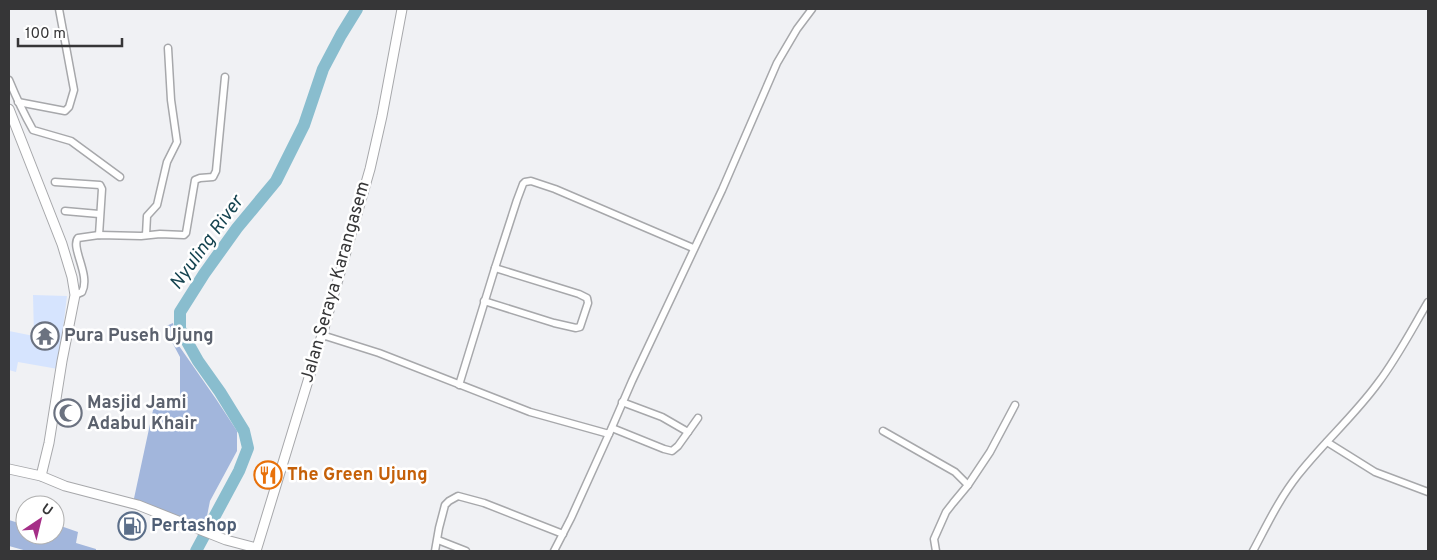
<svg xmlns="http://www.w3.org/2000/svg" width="1437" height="560" viewBox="0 0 1437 560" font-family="Overpass,sans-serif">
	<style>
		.green { fill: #d6e4fe }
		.forest { fill: #a2b6dc }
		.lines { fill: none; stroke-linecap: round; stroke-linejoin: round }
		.river { stroke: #89bdce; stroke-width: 12 }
		.street-casing { stroke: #a7a8ab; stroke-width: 9 }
		.secondary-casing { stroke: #a7a8ab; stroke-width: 11 }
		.street { stroke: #fff; stroke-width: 6 }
		.secondary { stroke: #fff; stroke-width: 9 }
		.labels { text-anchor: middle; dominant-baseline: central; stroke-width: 5; stroke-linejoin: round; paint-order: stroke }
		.street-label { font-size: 18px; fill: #363637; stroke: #fff }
		.worship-label { font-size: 18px; font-weight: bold; fill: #5b616d; stroke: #fff; text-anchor: start }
		.food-label { font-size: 18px; font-weight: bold; fill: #c56008; stroke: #fff; text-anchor: start }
		.service-label { font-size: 18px; font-weight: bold; fill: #4e5e75; stroke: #fff; text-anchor: start }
		.water-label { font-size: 19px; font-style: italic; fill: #174551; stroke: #fff }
	</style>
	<rect width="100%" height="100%" fill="#f0f1f4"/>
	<!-- green -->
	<polygon class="green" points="33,295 67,296 58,369 18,362 16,372 9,370 9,331 34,336"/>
	<!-- forest -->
	<g class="forest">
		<polygon points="173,323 177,343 216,399 237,431 237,451 210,501 205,526 185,522 133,503 155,401 180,403 180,357 164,327"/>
		<polygon points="9,520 25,525 25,535 55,535 55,524 78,532 76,543 96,549 96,551 27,551 9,546"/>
	</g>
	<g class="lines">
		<!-- river -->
		<polyline class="river" points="196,551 239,471 248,448 244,431 220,392 198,361 180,329 180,312 204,274 237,228 276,181 304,125 323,69 341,35 357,9"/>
		<!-- street casing -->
		<g class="street-casing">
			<g id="street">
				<path d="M9 80C16 97 24 114 33 130L71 141 120 177"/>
				<polyline points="18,102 65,111 69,107 74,90 59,9"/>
				<polyline points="55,182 100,185 102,189 99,235"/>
				<polyline points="65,211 99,214"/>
				<polyline points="146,235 147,216 157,205 167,162 177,142 171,100 168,48"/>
				<path d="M75 295 82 292C91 275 70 247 78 238L99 235 141 236 160 234 184 235 186 233 195 180 200 178 213 177 216 171 225 77"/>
				<polyline points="484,301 554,323 576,328 580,327 588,303 587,298 579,294 495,268"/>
				<polyline points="322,335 379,353 530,412 609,434 632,381 722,190 777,63 797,29 812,9"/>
				<polyline points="459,385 495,268 517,200 523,184 525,182 531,181 555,189 693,248"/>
				<polyline points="622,402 662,417 688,432"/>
				<polyline points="612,428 664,449 672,451 678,446 698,418"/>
				<polyline points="883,431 955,472 968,485"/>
				<polyline points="1327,442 1375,472 1428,492"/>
				<polyline points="438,540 466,551"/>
				<polyline points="435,551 439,528 445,505 449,501 458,496 484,503 563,534"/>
				<polyline points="554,551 571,518 609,434"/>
				<polyline points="936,551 934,539 946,512 953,503 968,485 990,452 1015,405"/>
				<path d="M1253 551C1267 525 1279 499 1298 475 1323 443 1354 416 1378 383 1397 358 1412 329 1428 302"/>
			</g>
		</g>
		<!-- secondary casing -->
		<g class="secondary-casing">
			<g id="secondary">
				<polyline points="9,109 62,244 72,277 75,295 62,361 49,443 41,476"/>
				<polyline points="9,469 41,476 65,486 138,505 226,540 256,548"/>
				<polyline points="256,551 322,335 370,169 382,116 402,9"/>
			</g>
		</g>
		<!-- street -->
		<use href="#street" class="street"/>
		<!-- secondary -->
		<use href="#secondary" class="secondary"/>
	</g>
	<!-- icons -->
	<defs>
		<g id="temple-ring" transform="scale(1.4375)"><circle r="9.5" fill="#fff" stroke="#6b7280" stroke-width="1.5"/><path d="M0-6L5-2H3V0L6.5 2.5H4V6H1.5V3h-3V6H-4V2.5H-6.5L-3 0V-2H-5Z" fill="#6b7280"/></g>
		<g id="mosque-ring" transform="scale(1.4375)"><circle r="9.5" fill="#fff" stroke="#6b7280" stroke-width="1.5"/><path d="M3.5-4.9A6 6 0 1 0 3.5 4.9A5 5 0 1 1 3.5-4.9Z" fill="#6b7280"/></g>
		<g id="restaurant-ring" transform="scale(1.4375)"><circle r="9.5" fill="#fff" stroke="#e8710a" stroke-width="1.5"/><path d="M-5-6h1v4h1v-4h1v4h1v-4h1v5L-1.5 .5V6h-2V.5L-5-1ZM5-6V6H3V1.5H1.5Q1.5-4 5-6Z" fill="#e8710a"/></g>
		<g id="fuel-ring" transform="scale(1.4375)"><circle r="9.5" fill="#fff" stroke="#5c6f8a" stroke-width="1.5"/><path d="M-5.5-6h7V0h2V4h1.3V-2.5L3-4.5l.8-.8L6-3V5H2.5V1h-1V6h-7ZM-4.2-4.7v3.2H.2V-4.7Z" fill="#5c6f8a"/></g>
	</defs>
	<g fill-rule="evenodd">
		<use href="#temple-ring" x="45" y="336"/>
		<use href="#mosque-ring" x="68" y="413"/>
		<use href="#restaurant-ring" x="268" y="475"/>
		<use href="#fuel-ring" x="132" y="526"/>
	</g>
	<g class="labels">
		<!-- street labels -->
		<g class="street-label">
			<text transform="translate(336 282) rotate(-74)">Jalan Seraya Karangasem</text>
		</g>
		<!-- worship labels -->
		<g class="worship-label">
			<text x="64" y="336">Pura Puseh Ujung</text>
			<text x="87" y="403">Masjid Jami<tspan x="87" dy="21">Adabul Khair</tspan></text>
		</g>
		<!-- food labels -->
		<g class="food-label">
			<text x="287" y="475">The Green Ujung</text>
		</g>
		<!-- service labels -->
		<g class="service-label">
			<text x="151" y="526">Pertashop</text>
		</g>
		<!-- water labels -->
		<g class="water-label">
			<text transform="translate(207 243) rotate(-54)">Nyuling River</text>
		</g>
	</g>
	<!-- border -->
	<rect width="1437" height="560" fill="none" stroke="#363637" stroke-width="20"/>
	<!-- north arrow -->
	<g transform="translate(40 520) rotate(35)"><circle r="24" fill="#ffffff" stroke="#afafaf"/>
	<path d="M0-4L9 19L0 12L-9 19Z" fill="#a52f87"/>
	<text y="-8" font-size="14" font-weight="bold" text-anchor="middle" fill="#363637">U</text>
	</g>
	<!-- scale -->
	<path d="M18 38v8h104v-8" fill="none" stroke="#363637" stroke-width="2.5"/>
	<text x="25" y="38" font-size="15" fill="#363637" stroke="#ffffff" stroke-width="4" paint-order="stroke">100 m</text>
</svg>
